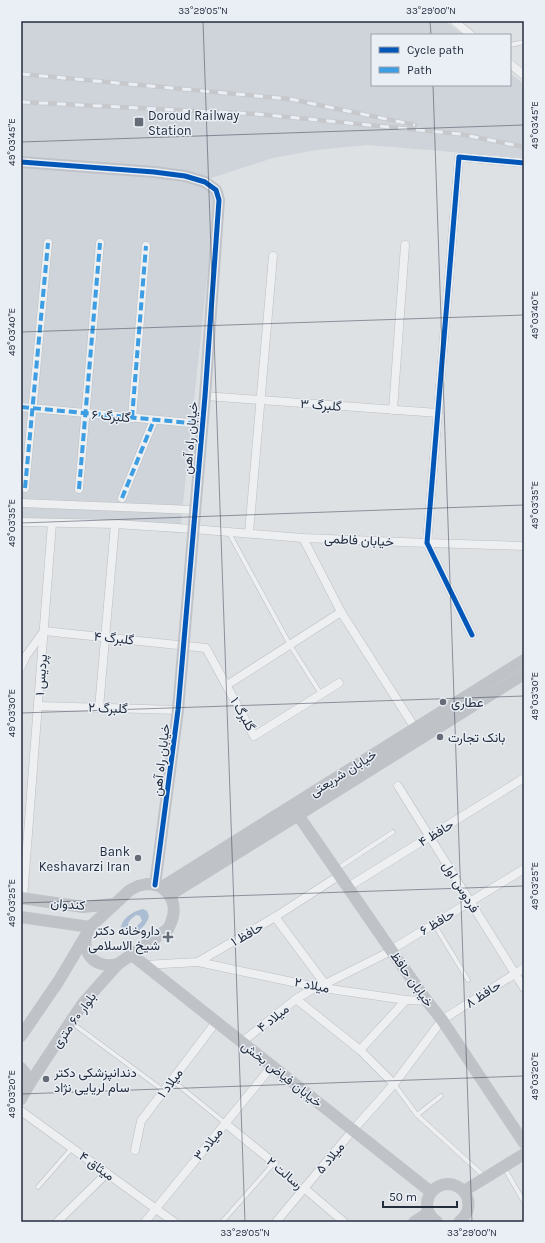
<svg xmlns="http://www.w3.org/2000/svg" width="545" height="1243" viewBox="0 0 545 1243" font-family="Karla,Vazirmatn,sans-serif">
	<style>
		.built { fill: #cfd4db }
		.water { fill: #aabdd2; fill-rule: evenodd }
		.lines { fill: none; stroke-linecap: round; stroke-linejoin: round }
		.lane-casing { stroke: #bcbfc2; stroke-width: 5 }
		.street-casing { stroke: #bcbfc2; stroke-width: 9 }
		.path { stroke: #c0c2c7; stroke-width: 2; stroke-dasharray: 3 3; stroke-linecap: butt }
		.lane { stroke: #edeff1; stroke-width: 4 }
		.street { stroke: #edeff1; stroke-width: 8 }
		.secondary { stroke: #bfc2c7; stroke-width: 12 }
		.rail-casing { stroke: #c6c8cc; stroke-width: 4.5 }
		.rail { stroke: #eaeff5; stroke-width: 3; stroke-dasharray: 9; stroke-linecap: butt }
		.quiet { stroke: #3c9de3; stroke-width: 4; stroke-dasharray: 8 4; stroke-linecap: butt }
		.cycleway-casing { stroke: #eaeff5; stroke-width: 8 }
		.cycleway { stroke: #0057b8; stroke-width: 5 }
		.ticks { fill: none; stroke: #242d3e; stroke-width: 1; stroke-opacity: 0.45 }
		.poi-dot { fill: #656c78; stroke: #eaeff5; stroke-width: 1.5 }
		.labels { text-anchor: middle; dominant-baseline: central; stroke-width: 3; stroke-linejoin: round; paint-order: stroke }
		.poi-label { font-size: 13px; fill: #242d3e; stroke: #eaeff5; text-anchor: start }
		.street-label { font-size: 13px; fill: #242d3e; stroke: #eaeff5 }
		.neatline { fill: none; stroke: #242d3e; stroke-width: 1.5 }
		.ticks-label { font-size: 10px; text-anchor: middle; fill: #242d3e }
	</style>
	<rect width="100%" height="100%" fill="#dee1e4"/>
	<!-- built -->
	<polygon class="built" points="21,21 445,21 463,35 372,35 372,85 510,85 510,73 524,84 524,158 367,145 316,150 273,158 199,182 212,193 215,203 180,533 21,520"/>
	<!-- water -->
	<path class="water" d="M143 909 147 911 149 916C147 925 140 930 132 935L124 934 121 929C121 919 133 911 143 909ZM136 915 140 916 142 921 135 928 130 929 128 926C128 921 132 918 136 915Z"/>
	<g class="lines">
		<!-- lane casing -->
		<g class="lane-casing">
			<g id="lane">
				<polyline points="510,45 524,42"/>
				<polyline points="229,533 290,645 321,694"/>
				<polyline points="337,869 393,832"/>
				<polyline points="434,924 468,980"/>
				<polyline points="72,1023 164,1091"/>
				<polyline points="172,1080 225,1123"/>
				<polyline points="394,1084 417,1115 484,1176"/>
				<polyline points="417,1115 441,1096"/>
				<polyline points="505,1169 524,1202"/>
				<polyline points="38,1187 72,1148"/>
				<polyline points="222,1222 274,1163"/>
			</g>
		</g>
		<!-- street casing -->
		<g class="street-casing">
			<g id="street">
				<polyline points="454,21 471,35"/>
				<polyline points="510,64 524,75"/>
				<polyline points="205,396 438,413"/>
				<polyline points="21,407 201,424"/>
				<polyline points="393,410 405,245"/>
				<polyline points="132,418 146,246"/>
				<polyline points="25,488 48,243"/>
				<polyline points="79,489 100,243"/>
				<polyline points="122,498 154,420"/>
				<polyline points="21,503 194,510"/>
				<polyline points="21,522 115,524 193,529 303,538 427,543 524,546"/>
				<polyline points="249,533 273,256"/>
				<polyline points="303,538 341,612 415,728"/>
				<polyline points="472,635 427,543 459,157 524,163"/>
				<polyline points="21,667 26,656 44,631 206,648 254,736 339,683"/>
				<polyline points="227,685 341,612"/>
				<polyline points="38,706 178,710"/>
				<polyline points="99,708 115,524"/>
				<polyline points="398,786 524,988"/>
				<polyline points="348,887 524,778"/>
				<polyline points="23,898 52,523"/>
				<polyline points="275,917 325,984"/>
				<polyline points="391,950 524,869"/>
				<polyline points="198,962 316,987 406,1000 427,1001"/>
				<polyline points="144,965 198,962 275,917 340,875"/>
				<polyline points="296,999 360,1050 394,1084"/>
				<polyline points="242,1042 296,999 316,987 325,984 387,953"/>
				<polyline points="360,1050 406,1000"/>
				<polyline points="21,1111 174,1222"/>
				<polyline points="225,1123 274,1163"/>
				<polyline points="135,1150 141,1121 216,1022"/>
				<polyline points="304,1188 344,1222"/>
				<polyline points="57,1222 107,1173"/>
				<polyline points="145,1222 272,1066"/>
				<polyline points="276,1222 353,1130 394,1084 442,1020 524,968"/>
			</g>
		</g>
		<!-- path -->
		<polyline class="path" points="281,1169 297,1183"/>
		<!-- lane -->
		<use href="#lane" class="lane"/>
		<!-- street -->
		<use href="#street" class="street"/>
		<!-- secondary -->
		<g class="secondary">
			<polyline points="21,162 154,172 185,176 205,182 216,190 219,200 205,396 178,710 155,885"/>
			<polyline points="298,815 391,950 427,1001 442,1020 524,1143"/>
			<path d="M147 884C152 884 158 885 162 888 177 898 176 915 168 929L118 964C92 970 78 949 90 927L130 890 138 886Z"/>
			<polyline points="162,887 524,660"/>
			<polyline points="170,895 524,674"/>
			<polyline points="21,898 83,907 114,904"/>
			<polyline points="21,917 90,927"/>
			<polyline points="132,955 431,1192"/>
			<polyline points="21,1036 58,982 86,935"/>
			<polyline points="21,1068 25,1073 30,1083"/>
			<polyline points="21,1099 30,1083 71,1021 84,1002 118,964"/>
			<polyline points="464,1191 524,1154"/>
			<polyline points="414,1222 428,1213"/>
			<path d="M437 1222C413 1205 437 1173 460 1188 464 1191 467 1195 468 1200 470 1210 466 1216 459 1222"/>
		</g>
		<!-- rail casing -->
		<g class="rail-casing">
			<g id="rail">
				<polyline points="21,74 290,99 415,125"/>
				<polyline points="21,102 257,114 460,134 524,147"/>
			</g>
		</g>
		<!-- rail -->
		<use href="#rail" class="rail"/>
		<!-- quiet -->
		<g class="quiet">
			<polyline points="21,407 201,424"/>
			<polyline points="132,418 146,246"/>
			<polyline points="25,488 48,243"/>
			<polyline points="79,489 100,243"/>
			<polyline points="122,498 154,420"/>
		</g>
		<!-- cycleway casing -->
		<g class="cycleway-casing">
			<g id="cycleway">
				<polyline points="21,162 154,172 185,176 205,182 216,190 219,200 205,396 178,710 155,885"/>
				<polyline points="472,635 427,543 459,157 524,163"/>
			</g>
		</g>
		<!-- cycleway -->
		<use href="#cycleway" class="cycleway"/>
	</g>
	<!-- ticks -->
	<path class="ticks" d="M203 21 245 1222M430 21 431 35M433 85 472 1222M21 142 524 125M21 332 524 315M21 523 524 505M21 713 524 696M21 903 524 886M21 1094 524 1076"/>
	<!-- markers -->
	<g class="poi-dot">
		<rect x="134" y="117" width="10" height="10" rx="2"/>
		<circle cx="443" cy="702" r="4"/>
		<circle cx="440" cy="737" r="4"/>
		<circle cx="138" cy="858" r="4"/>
		<path d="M166 931h4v4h4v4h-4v4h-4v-4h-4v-4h4z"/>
		<circle cx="46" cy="1079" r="4"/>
	</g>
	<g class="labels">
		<!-- poi labels -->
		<g class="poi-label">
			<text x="148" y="115">Doroud Railway<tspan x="148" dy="15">Station</tspan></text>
			<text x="451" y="702">عطاری</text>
			<text x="448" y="737">بانک تجارت</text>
			<text x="130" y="851" text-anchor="end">Bank<tspan x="130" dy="15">Keshavarzi Iran</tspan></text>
			<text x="160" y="930" text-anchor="end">داروخانه دکتر<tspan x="160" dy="15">شیخ الاسلامی</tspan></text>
			<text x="54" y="1072">دندانپزشکی دکتر<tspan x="54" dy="15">سام لریایی نژاد</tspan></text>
		</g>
		<!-- street labels -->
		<g class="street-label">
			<text transform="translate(321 405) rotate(4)">گلبرگ ۳</text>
			<text transform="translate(111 416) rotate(5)">گلبرگ ۶</text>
			<text transform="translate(190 438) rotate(-85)">خیابان راه آهن</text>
			<text transform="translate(359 540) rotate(3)">خیابان فاطمی</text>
			<text transform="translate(114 638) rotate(6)">گلبرگ ۴</text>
			<text transform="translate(41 675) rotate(-86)">پردیس ۱</text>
			<text transform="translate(108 708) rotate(2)">گلبرگ ۲</text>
			<text transform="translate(243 714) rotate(60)">گلبرگ ۱</text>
			<text transform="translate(161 760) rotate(-83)">خیابان راه آهن</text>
			<text transform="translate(343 773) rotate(-32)">خیابان شریعتی</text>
			<text transform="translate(436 833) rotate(-32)">حافظ ۴</text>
			<text transform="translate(461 887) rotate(58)">فردوس اول</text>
			<text transform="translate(68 904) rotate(5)">کندوان</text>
			<text transform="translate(437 922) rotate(-31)">حافظ ۶</text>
			<text transform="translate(247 934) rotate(-30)">حافظ ۱</text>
			<text transform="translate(412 979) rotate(55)">خیابان حافظ</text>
			<text transform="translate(312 985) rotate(11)">میلاد ۲</text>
			<text transform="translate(483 994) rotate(-33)">حافظ ۸</text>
			<text transform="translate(273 1018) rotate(-38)">میلاد ۴</text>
			<text transform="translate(74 1020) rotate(-54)">بلوار ۶۰ متری</text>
			<text transform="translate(282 1074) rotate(38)">خیابان فیاض بخش</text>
			<text transform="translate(170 1083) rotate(-53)">میلاد ۱</text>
			<text transform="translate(208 1144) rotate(-51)">میلاد ۳</text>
			<text transform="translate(330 1158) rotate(-50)">میلاد ۵</text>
			<text transform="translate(97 1166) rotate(36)">میثاق ۴</text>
			<text transform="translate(285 1173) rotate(40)">رسالت ۲</text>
		</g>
	</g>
	<!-- border -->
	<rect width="545" height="1243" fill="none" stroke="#eaeff5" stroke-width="44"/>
	<!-- legend -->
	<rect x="371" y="34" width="140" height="52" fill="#eaeff5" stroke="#9ba1ac"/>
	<rect x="379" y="47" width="20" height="6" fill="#0057b8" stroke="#9ba1ac"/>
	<text x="407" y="54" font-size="12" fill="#242d3e">Cycle path</text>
	<rect x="379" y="67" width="20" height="6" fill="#3c9de3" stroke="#9ba1ac"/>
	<text x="407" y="74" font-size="12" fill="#242d3e">Path</text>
	<!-- scale -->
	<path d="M383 1201v6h74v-6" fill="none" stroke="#242d3e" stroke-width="2"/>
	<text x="389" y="1201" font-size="12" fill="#242d3e" stroke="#eaeff5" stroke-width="3" paint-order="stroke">50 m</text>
	<rect x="22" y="22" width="501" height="1199" class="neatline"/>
	<g class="ticks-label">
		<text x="203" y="14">33°29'05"N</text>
		<text x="431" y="14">33°29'00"N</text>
		<text transform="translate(534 125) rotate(-90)" y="4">49°03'45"E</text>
		<text transform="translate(11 142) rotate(-90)" y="4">49°03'45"E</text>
		<text transform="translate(534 315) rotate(-90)" y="4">49°03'40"E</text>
		<text transform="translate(11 332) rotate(-90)" y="4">49°03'40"E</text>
		<text transform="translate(534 505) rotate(-90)" y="4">49°03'35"E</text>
		<text transform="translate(11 523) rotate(-90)" y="4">49°03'35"E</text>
		<text transform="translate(534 696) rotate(-90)" y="4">49°03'30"E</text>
		<text transform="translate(11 713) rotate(-90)" y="4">49°03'30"E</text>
		<text transform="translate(534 886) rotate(-90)" y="4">49°03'25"E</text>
		<text transform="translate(11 903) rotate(-90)" y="4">49°03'25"E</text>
		<text transform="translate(534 1076) rotate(-90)" y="4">49°03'20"E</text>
		<text transform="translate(11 1094) rotate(-90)" y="4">49°03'20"E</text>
		<text x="245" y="1236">33°29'05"N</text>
		<text x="472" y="1236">33°29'00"N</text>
	</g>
</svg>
